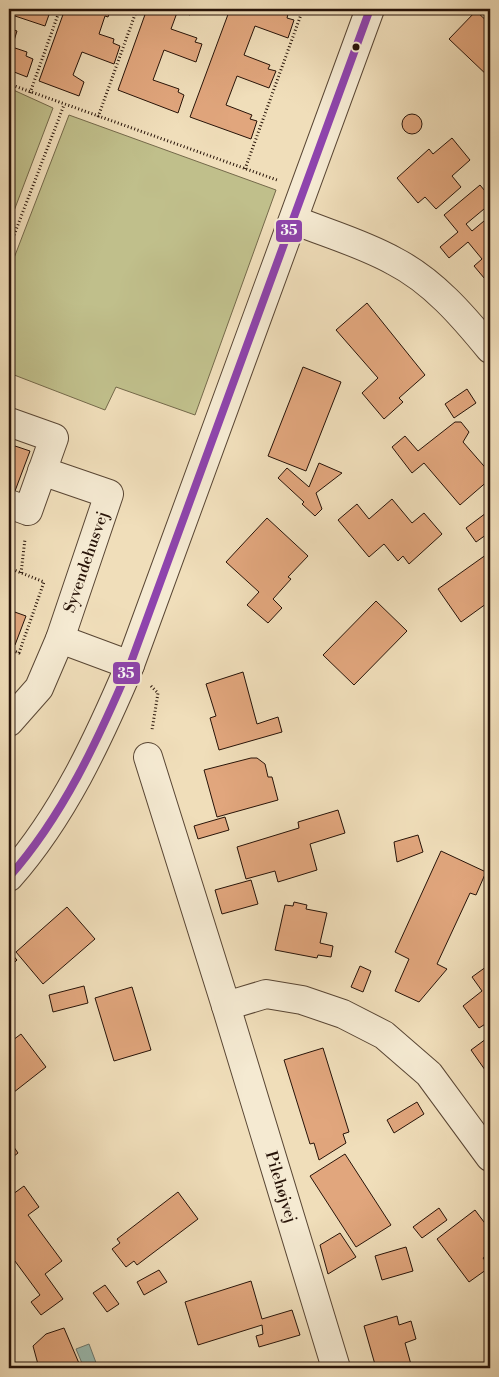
<svg xmlns="http://www.w3.org/2000/svg" width="499" height="1377" viewBox="0 0 499 1377" font-family="'Libre Bodoni',serif">
	<style>
		.green { fill: #c0bf8b; stroke: #74694a }
		.water { fill: #9abcb2; stroke: #6c786e }
		.building { fill: #e1a67d; stroke: #271308 }
		.lines { fill: none; stroke-linecap: round; stroke-linejoin: round }
		.minor-casing { stroke: #594634; stroke-width: 30 }
		.path { stroke: #271308; stroke-width: 3; stroke-dasharray: 1 2.5; stroke-linecap: butt }
		.minor { stroke: #f5ead2; stroke-width: 28 }
		.bus-1-casing { stroke: #f5ead2; stroke-width: 11 }
		.bus-1 { stroke: #8e44ad; stroke-width: 8 }
		.bus-dot { fill: #271308; stroke: #f5ead2; stroke-width: 2 }
		.labels { text-anchor: middle; dominant-baseline: central; stroke-width: 4.5; stroke-linejoin: round; paint-order: stroke }
		.street-label { font-size: 16px; fill: #271308; stroke: #f5ead2 }
		.line-badge { stroke: #f5ead2; stroke-width: 2 }
		.badge-label { font-size: 14px; text-anchor: middle; font-weight: bold; fill: #fff }
	</style>
	<rect width="100%" height="100%" fill="#f0deba"/>
	<filter id="stains"><feTurbulence type="fractalNoise" baseFrequency=".004" numOctaves="4"/><feColorMatrix values="0 0 0 0 .2 0 0 0 0 .09 0 0 0 0 .02 0 0 0 .5 -.17"/></filter>
	<radialGradient id="worn" r=".72"><stop offset=".6" stop-color="#630" stop-opacity="0"/><stop offset="1" stop-color="#630" stop-opacity=".3"/></radialGradient>
	<!-- green -->
	<g class="green">
		<polygon points="9,88 53,108 9,224"/>
		<polygon points="69,115 276,190 195,415 116,387 105,410 9,373 9,271"/>
	</g>
	<!-- water -->
	<polygon class="water" points="89,1344 98,1368 84,1368 76,1349"/>
	<!-- building -->
	<g class="building">
		<polygon points="9,9 51,9 45,26 12,15 9,25"/>
		<polygon points="65,9 111,9 108,17 105,16 99,34 114,39 113,43 120,46 114,64 82,52 73,75 84,82 79,96 39,81"/>
		<polygon points="147,9 193,9 190,15 178,10 171,29 197,38 195,42 202,44 196,62 164,50 153,80 179,89 178,92 184,95 178,113 118,90"/>
		<polygon points="230,9 275,9 288,14 287,18 294,20 288,38 255,26 244,55 270,65 268,69 276,71 269,88 237,76 226,105 252,115 250,119 257,121 251,139 190,117"/>
		<polygon points="476,11 490,24 490,78 449,39"/>
		<polygon points="9,28 17,31 12,47 27,52 26,56 33,59 27,77 9,70"/>
		<circle cx="412" cy="124" r="10"/>
		<polygon points="452,138 470,160 452,176 461,187 436,209 425,197 418,203 397,178 429,149 433,154"/>
		<polygon points="480,185 490,197 490,204 466,224 472,231 490,216 490,285 474,266 482,259 468,242 449,258 440,247 458,232 444,215"/>
		<polygon points="367,303 425,375 399,398 403,402 384,419 362,393 378,378 336,330"/>
		<polygon points="303,367 341,382 306,471 268,456"/>
		<polygon points="467,389 476,403 454,418 445,404"/>
		<polygon points="455,422 461,422 469,432 463,442 490,473 490,479 460,505 424,463 412,473 392,447 405,436 418,451"/>
		<polygon points="9,444 30,451 15,491 9,489"/>
		<polygon points="319,463 342,473 316,493 322,509 315,516 302,504 304,502 278,478 287,468 309,487"/>
		<polygon points="392,499 412,523 424,513 442,534 409,564 403,556 398,561 384,544 369,557 338,520 357,504 369,519"/>
		<polygon points="490,510 490,532 476,542 466,528"/>
		<polygon points="267,518 308,556 288,577 291,579 273,599 282,608 268,623 247,605 259,592 226,562"/>
		<polygon points="490,552 490,601 461,622 438,589"/>
		<polygon points="376,601 407,631 354,685 323,655"/>
		<polygon points="9,610 26,616 15,645 9,642"/>
		<polygon points="243,672 257,724 278,717 282,732 219,750 210,718 216,716 206,684"/>
		<polygon points="251,758 257,758 265,764 268,777 272,777 278,800 217,817 204,770"/>
		<polygon points="338,810 345,833 310,844 317,870 278,882 275,871 246,879 237,847 299,828 298,822"/>
		<polygon points="225,817 229,830 198,839 194,826"/>
		<polygon points="418,835 423,852 397,862 394,842"/>
		<polygon points="441,851 486,872 476,895 470,893 437,964 447,969 419,1002 395,991 409,959 395,952"/>
		<polygon points="251,880 258,904 222,914 215,890"/>
		<polygon points="294,902 307,905 306,909 327,913 320,943 333,946 331,957 318,955 317,958 275,950 285,905 293,906"/>
		<polygon points="67,907 95,939 43,984 16,952"/>
		<polygon points="9,951 17,960 9,968"/>
		<polygon points="490,964 490,1021 479,1028 463,1006 482,991 472,977"/>
		<polygon points="360,966 371,971 363,992 351,987"/>
		<polygon points="84,986 88,1003 53,1012 49,995"/>
		<polygon points="132,987 151,1050 114,1061 95,998"/>
		<polygon points="21,1034 46,1067 9,1096 9,1043"/>
		<polygon points="490,1036 490,1077 471,1050"/>
		<polygon points="323,1048 349,1132 343,1134 346,1143 319,1160 314,1143 310,1144 284,1060"/>
		<polygon points="417,1102 424,1114 394,1133 387,1120"/>
		<polygon points="9,1140 18,1153 9,1160"/>
		<polygon points="345,1154 391,1225 356,1247 310,1176"/>
		<polygon points="24,1186 39,1207 28,1215 62,1261 45,1274 63,1299 41,1315 31,1302 40,1295 9,1253 9,1197"/>
		<polygon points="178,1192 198,1219 137,1265 134,1261 126,1267 112,1249 120,1243 117,1239"/>
		<polygon points="439,1208 447,1220 422,1238 413,1227"/>
		<polygon points="475,1210 490,1230 490,1253 483,1258 490,1267 469,1282 437,1239"/>
		<polygon points="340,1233 356,1257 328,1274 320,1245"/>
		<polygon points="406,1247 413,1271 382,1280 375,1256"/>
		<polygon points="159,1270 167,1282 144,1295 137,1282"/>
		<polygon points="251,1281 262,1319 292,1310 300,1335 259,1347 256,1336 263,1334 262,1325 198,1345 185,1302"/>
		<polygon points="105,1285 119,1304 107,1312 93,1293"/>
		<polygon points="397,1316 399,1325 411,1321 416,1339 405,1343 412,1368 376,1368 364,1326"/>
		<polygon points="64,1328 81,1368 39,1368 33,1346 46,1334"/>
	</g>
	<g class="lines">
		<!-- minor casing -->
		<g class="minor-casing">
			<g id="minor">
				<path d="M294 220C326 233 364 244 394 261 433 281 463 316 490 349"/>
				<polyline points="9,422 54,438 28,511 9,504"/>
				<polyline points="42,471 109,494 60,639"/>
				<polyline points="9,722 39,688 60,639 130,665"/>
				<polyline points="148,757 226,1006 336,1368"/>
				<path d="M9 877C63 816 98 740 130 665L370 9"/>
				<polyline points="226,1006 266,994 302,1000 343,1014 384,1035 429,1074 490,1157"/>
			</g>
		</g>
		<!-- path -->
		<g class="path">
			<polyline points="9,84 277,180"/>
			<polyline points="30,93 60,9"/>
			<polyline points="98,117 137,9"/>
			<polyline points="245,169 303,9"/>
			<polyline points="9,248 64,105"/>
			<polyline points="9,568 44,582 19,653 9,649"/>
			<polyline points="21,573 25,539"/>
			<polyline points="151,686 158,693 152,730"/>
		</g>
		<!-- minor -->
		<use href="#minor" class="minor"/>
		<!-- bus-1 casing -->
		<g class="bus-1-casing">
			<path id="bus-1" d="M9 877C63 816 98 740 130 665L370 9"/>
		</g>
		<!-- bus-1 -->
		<use href="#bus-1" class="bus-1"/>
	</g>
	<!-- markers -->
	<circle class="bus-dot" cx="356" cy="47" r="4.5"/>
	<g class="labels">
		<!-- street labels -->
		<g class="street-label">
			<text transform="translate(86 562) rotate(-71)">Syvendehusvej</text>
			<text transform="translate(281 1187) rotate(73)">Pilehøjvej</text>
		</g>
	</g>
	<g class="line-badge">
		<rect x="275" y="219" width="28" height="24" rx="5" fill="#8e44ad"/>
		<rect x="112" y="661" width="29" height="24" rx="5" fill="#8e44ad"/>
	</g>
	<g class="badge-label">
		<text x="289" y="235">35</text>
		<text x="126" y="678">35</text>
	</g>
	<!-- margin -->
	<rect width="499" height="1377" fill="none" stroke="#f0deba" stroke-width="30"/>
	<rect x="10" y="10" width="479" height="1357" fill="none" stroke="#271308" stroke-width="2.5"/>
	<rect x="15" y="15" width="469" height="1347" fill="none" stroke="#271308"/>
	<rect width="100%" height="100%" filter="url(#stains)"/>
	<rect width="100%" height="100%" fill="url(#worn)"/>
</svg>
